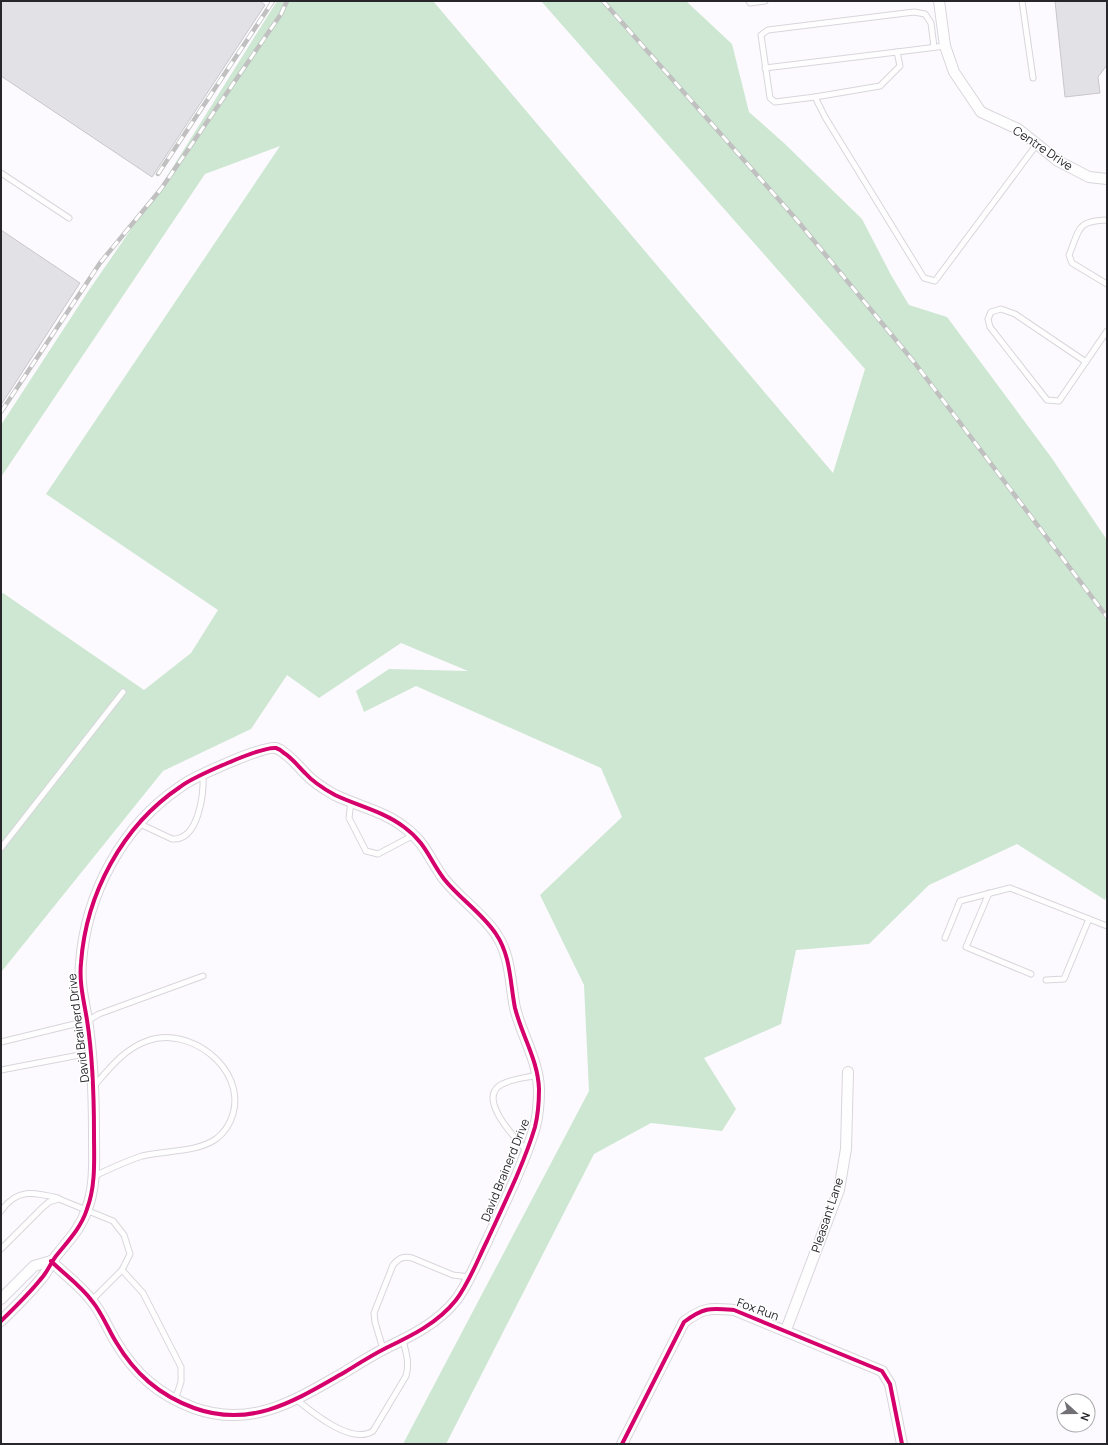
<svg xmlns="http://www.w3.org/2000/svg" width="1108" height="1445" viewBox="0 0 1108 1445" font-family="Manrope,sans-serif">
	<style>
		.green { fill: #cde7d2 }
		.building { fill: #e2e1e5; stroke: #c9c7cb }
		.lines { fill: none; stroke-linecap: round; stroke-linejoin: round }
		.service-casing { stroke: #d8d6db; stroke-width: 7 }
		.minor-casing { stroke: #d8d6db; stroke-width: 12 }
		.service { stroke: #fffeff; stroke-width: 5 }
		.minor { stroke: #fffeff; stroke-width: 10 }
		.rail-casing { stroke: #c0c0c1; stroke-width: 4.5 }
		.rail { stroke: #fff; stroke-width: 3; stroke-dasharray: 9; stroke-linecap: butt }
		.cycleway-casing { stroke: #fff; stroke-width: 6 }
		.cycleway { stroke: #d6006c; stroke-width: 4 }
		.labels { text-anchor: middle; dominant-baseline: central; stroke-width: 3; stroke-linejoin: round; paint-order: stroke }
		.street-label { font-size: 12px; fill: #27262b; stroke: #fff }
	</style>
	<rect width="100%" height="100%" fill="#fcfafe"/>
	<!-- green -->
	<polygon class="green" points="277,1 433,1 833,473 865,369 541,1 686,1 732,44 749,112 785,144 862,219 891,275 909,305 947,317 1051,457 1107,540 1107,894 1105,900 1017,844 929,885 869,944 796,950 781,1024 704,1058 736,1109 722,1131 651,1123 594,1154 446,1444 403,1444 589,1091 584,985 540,895 622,817 601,768 416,686 364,712 356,691 389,669 468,671 401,643 319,698 287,675 251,729 163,771 2,971 1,970 1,595 3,593 144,690 191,653 218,610 46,494 280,146 205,174 1,477 1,425 89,290 161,186"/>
	<!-- building -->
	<g class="building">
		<polygon points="1,1 260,1 265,5 152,177 1,76"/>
		<polygon points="1055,1 1107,1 1107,65 1098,77 1100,93 1065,97"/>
		<polygon points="1,230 80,283 1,405"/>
	</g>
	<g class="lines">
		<!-- service casing -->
		<g class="service-casing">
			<g id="service">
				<polyline points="749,1 750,3 765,1"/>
				<polyline points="1022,1 1033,78"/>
				<polyline points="945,46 897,52 900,66 880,86 815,97 825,117 924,278 935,281 1037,144"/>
				<polyline points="765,68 897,52"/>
				<polyline points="815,97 775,102 770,98 761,35 768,30 914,12 925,14 931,23 934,47"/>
				<polyline points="1,173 69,218"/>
				<path d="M1107 220C1076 221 1080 229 1069 255L1072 263 1107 284"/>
				<polyline points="1086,362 1015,314 1001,309 991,312 988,319 990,327 1047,400 1059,401 1107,331"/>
				<polyline points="351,801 349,818 366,851 378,854 414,835"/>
				<path d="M138 823 172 839C199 841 204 793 203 774"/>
				<polyline points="1,848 123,692"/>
				<polyline points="989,893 966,947 1031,974"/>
				<polyline points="945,938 960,901 1010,888 1107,926"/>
				<polyline points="1046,980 1064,979 1089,919"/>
				<polyline points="1,1042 87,1021 99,1014 203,976"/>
				<polyline points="1,1070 90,1053"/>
				<path d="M526 1150C515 1138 479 1101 499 1086 508 1079 526 1078 537 1075"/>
				<path d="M94 1176C110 1169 126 1161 142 1156 166 1150 195 1153 216 1139 224 1133 230 1124 233 1114 246 1068 189 1025 147 1041 124 1049 109 1069 94 1086"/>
				<path d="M1 1211C17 1188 34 1192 58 1198"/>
				<polyline points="1,1249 42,1208 49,1202 59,1199 113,1221 124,1235 130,1254 122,1270 92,1300"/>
				<polyline points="122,1270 143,1293 181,1367 181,1382 175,1400"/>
				<path d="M383 1349 375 1322 374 1313 393 1265C399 1258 403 1256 412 1258L453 1275 470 1277"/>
				<path d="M297 1400C314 1414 352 1445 373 1431L406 1376C410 1363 406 1353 403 1340"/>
			</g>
		</g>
		<!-- minor casing -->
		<g class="minor-casing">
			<g id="minor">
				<polyline points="939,1 945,46 954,72 981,112 1018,129 1058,161 1089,177 1107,179"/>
				<polyline points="1,1299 34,1266 51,1261"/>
				<path d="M1 1321C14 1308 28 1295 40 1280 47 1273 50 1264 56 1256 68 1241 81 1228 87 1209 96 1185 94 1159 94 1134 94 1096 93 1058 87 1020 84 1001 79 983 81 963 86 894 122 826 180 787 193 777 262 746 276 748 279 749 282 751 284 753 292 758 298 766 305 773 313 782 324 789 335 795 358 806 383 811 404 827 426 843 429 859 444 879 460 899 482 913 496 934 511 956 510 983 515 1008 522 1036 538 1060 539 1089 539 1102 538 1115 535 1127 524 1164 503 1206 487 1241 477 1261 469 1283 456 1300 438 1323 411 1336 386 1348 372 1355 358 1364 345 1372 296 1400 252 1429 194 1408 159 1395 135 1374 116 1342 108 1329 102 1313 92 1301 81 1286 64 1274 51 1261"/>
				<polyline points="786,1330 839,1190 846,1149 848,1072"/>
				<path d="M622 1444 684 1322C704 1307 710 1308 734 1310L882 1371 890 1384 902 1444"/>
			</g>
		</g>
		<!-- service -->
		<use href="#service" class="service"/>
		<!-- minor -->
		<use href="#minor" class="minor"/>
		<!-- rail casing -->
		<g class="rail-casing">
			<g id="rail">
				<polyline points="603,1 796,219 914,362 1107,617"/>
				<polyline points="158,174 273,1"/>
				<polyline points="1,412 100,263 161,189 281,14 287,1"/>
			</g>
		</g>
		<!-- rail -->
		<use href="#rail" class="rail"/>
		<!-- cycleway casing -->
		<g class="cycleway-casing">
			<g id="cycleway">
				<path d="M1 1321C14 1308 28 1295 40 1280 47 1273 50 1264 56 1256 68 1241 81 1228 87 1209 96 1185 94 1159 94 1134 94 1096 93 1058 87 1020 84 1001 79 983 81 963 86 894 122 826 180 787 193 777 262 746 276 748 279 749 282 751 284 753 292 758 298 766 305 773 313 782 324 789 335 795 358 806 383 811 404 827 426 843 429 859 444 879 460 899 482 913 496 934 511 956 510 983 515 1008 522 1036 538 1060 539 1089 539 1102 538 1115 535 1127 524 1164 503 1206 487 1241 477 1261 469 1283 456 1300 438 1323 411 1336 386 1348 372 1355 358 1364 345 1372 296 1400 252 1429 194 1408 159 1395 135 1374 116 1342 108 1329 102 1313 92 1301 81 1286 64 1274 51 1261"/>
				<path d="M622 1444 684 1322C704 1307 710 1308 734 1310L882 1371 890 1384 902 1444"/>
			</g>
		</g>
		<!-- cycleway -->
		<use href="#cycleway" class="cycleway"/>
	</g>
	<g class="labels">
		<!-- street labels -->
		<g class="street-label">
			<text transform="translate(1043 148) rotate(34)">Centre Drive</text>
			<text transform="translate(78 1028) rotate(-97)">David Brainerd Drive</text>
			<text transform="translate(505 1170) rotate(-68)">David Brainerd Drive</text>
			<text transform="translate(827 1215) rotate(-72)">Pleasant Lane</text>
			<text transform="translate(758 1309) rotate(20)">Fox Run</text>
		</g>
	</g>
	<!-- border -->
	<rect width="1108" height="1445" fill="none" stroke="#27262b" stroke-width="4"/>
	<!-- north arrow -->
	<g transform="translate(1076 1413) rotate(111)"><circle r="19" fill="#ffffff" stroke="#a9a8aa"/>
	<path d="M0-3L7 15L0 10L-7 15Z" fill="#727075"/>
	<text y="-6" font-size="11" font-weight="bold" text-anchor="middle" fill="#27262b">N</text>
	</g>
</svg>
